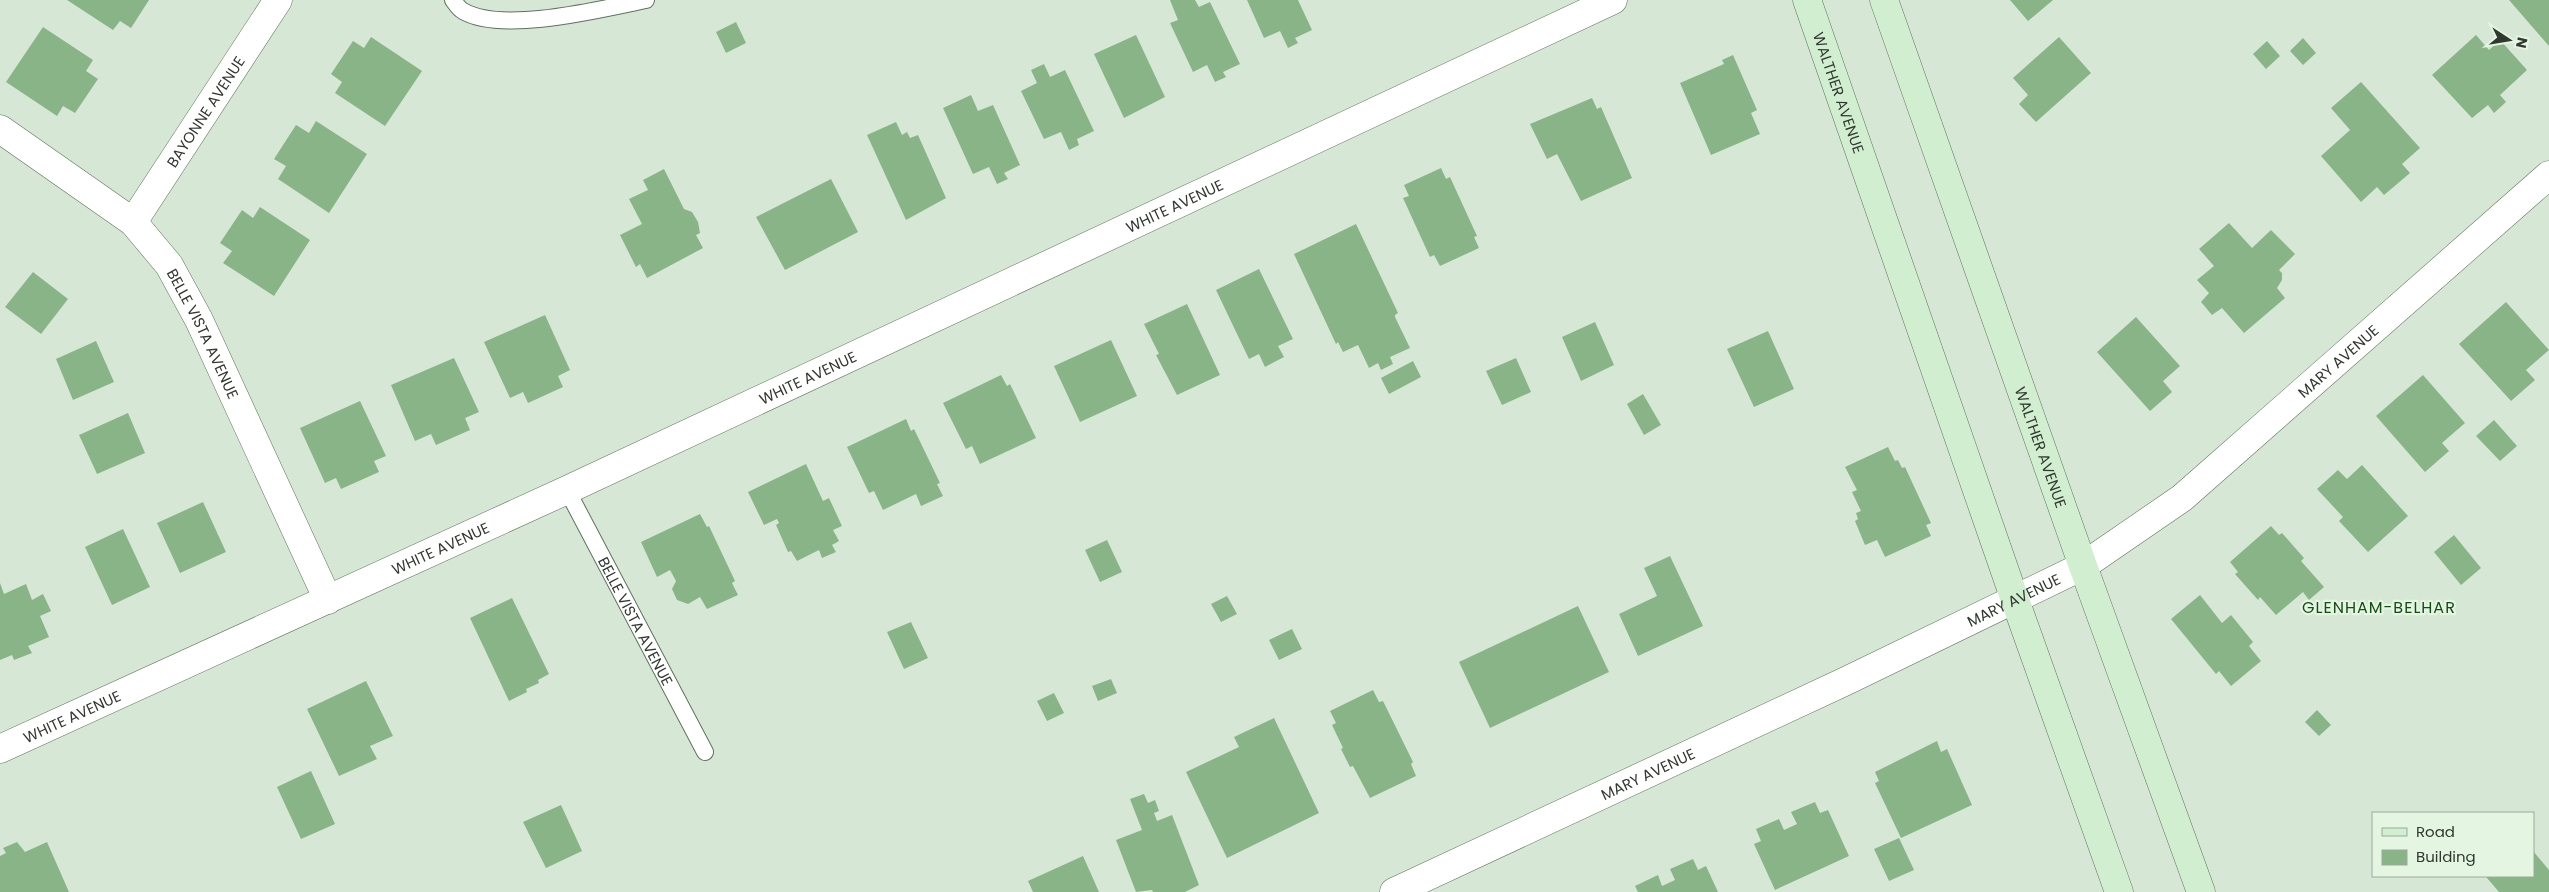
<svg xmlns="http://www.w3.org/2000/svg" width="2549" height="892" viewBox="0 0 2549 892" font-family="Poppins,sans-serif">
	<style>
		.building { fill: #89b487 }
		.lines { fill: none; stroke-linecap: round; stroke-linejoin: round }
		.service-casing { stroke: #617160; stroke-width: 18 }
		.minor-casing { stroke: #617160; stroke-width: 29 }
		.tertiary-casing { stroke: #617160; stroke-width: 29 }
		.secondary-casing { stroke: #617160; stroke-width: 29 }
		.service { stroke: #fff; stroke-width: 16 }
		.minor { stroke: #fff; stroke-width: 28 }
		.tertiary { stroke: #fff; stroke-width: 28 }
		.secondary { stroke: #d1efd0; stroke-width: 28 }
		.labels { text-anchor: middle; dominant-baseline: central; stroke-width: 4.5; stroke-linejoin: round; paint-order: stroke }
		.street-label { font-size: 15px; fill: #313830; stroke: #e4f5e2 }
		.neighbourhood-label { font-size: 16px; letter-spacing: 1px; fill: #174c17; stroke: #e4f5e2 }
	</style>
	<rect width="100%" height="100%" fill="#d6e8d5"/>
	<!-- building -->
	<g class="building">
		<polygon points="67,0 149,0 131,28 120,21 113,30"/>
		<polygon points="1170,0 1195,0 1199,7 1210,2 1240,64 1223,72 1226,77 1215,82 1207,65 1193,72 1170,23 1178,20"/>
		<polygon points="1247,0 1298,0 1312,30 1295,38 1298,43 1288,48 1280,31 1264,38"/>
		<polygon points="2010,0 2053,0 2028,21"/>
		<polygon points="2509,0 2549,0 2549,46"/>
		<polygon points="736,22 746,43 726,53 716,32"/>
		<polygon points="43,27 93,60 86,71 98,79 75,113 63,106 57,116 6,82"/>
		<polygon points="1136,35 1165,97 1124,118 1094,54"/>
		<polygon points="2476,35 2489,50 2500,40 2527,70 2500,95 2506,102 2494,113 2488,105 2472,118 2432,75"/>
		<polygon points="371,37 422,71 385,126 335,93 342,82 331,74 353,41 364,48"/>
		<polygon points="2059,37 2091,73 2036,122 2019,104 2028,95 2013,78"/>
		<polygon points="2303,38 2316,53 2303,65 2290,51"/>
		<polygon points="2267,41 2280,56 2266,69 2253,54"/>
		<polygon points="1733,55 1757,110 1751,113 1760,134 1711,155 1680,83 1724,64 1722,60"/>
		<polygon points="1044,64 1050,77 1065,70 1094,131 1077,139 1079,145 1069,150 1061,132 1044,139 1021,91 1037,83 1031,70"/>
		<polygon points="2361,82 2420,148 2402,164 2410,173 2384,195 2377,187 2361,202 2321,156 2350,130 2331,108"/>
		<polygon points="971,95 978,111 993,105 1020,165 1004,173 1008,179 997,184 989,167 973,174 943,108"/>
		<polygon points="1592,98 1597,109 1601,107 1632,178 1581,201 1557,154 1547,159 1530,124"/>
		<polygon points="316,121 367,154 329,213 278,179 286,166 274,159 296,125 309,133"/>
		<polygon points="896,122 902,135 907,132 910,138 918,135 946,198 906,220 867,135"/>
		<polygon points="1441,168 1446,179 1450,177 1477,236 1474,237 1479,248 1440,266 1434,255 1430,257 1403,198 1409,196 1404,185"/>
		<polygon points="664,169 684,209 692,212 698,222 700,233 696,235 703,248 647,278 640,264 636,267 620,235 642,224 629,199 648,190 643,180"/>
		<polygon points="831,179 858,232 785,270 756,217"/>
		<polygon points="260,207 310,240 274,296 223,263 232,251 220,243 242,210 253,218"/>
		<polygon points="2229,223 2252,248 2271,230 2295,254 2279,270 2282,273 2282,280 2277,288 2285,298 2244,333 2222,308 2212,315 2201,302 2209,293 2197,280 2214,266 2199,249"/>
		<polygon points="1356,224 1398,313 1395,315 1395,317 1410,348 1390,357 1393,364 1381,370 1378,363 1369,368 1358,345 1343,352 1338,342 1336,344 1294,254"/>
		<polygon points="1259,269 1293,339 1278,346 1284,357 1265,367 1259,354 1249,359 1216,290"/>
		<polygon points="33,272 68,299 41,334 5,307"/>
		<polygon points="2506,302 2549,350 2526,370 2535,380 2511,401 2459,344"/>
		<polygon points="1187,304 1220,375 1177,395 1156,355 1159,354 1144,324"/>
		<polygon points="545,315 570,370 558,376 563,387 528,403 523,392 510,398 484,342"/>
		<polygon points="2136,317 2180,366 2163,381 2172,392 2150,411 2097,352"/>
		<polygon points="1595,322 1614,365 1581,381 1562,337"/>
		<polygon points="1768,331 1794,389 1754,407 1727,349"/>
		<polygon points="1111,340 1137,396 1080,422 1054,366"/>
		<polygon points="96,341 114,382 73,400 56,359"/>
		<polygon points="454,358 479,412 465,418 470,430 436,445 431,434 415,441 391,385"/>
		<polygon points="1516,358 1531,392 1502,405 1486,371"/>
		<polygon points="1413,361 1421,377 1389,394 1381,378"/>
		<polygon points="1001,375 1007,386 1010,384 1036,438 980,464 972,446 966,449 943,403"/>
		<polygon points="2423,375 2465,423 2442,443 2449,451 2425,472 2376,416"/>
		<polygon points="1643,394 1661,425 1644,435 1627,404"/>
		<polygon points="360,401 386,456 374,461 379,472 341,489 336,478 325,483 300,428"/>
		<polygon points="128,413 145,453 97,474 79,435"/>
		<polygon points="906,419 911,431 914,429 940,483 937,484 943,496 921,506 916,494 883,510 874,491 869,493 847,447"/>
		<polygon points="2494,420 2517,446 2500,461 2476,436"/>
		<polygon points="1888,447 1895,461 1898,460 1902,468 1905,467 1931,523 1926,525 1931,536 1885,557 1877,540 1865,545 1855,521 1858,519 1856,513 1861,511 1852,492 1857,490 1845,467"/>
		<polygon points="806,464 823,501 829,498 842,526 833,530 839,541 832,545 836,552 822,558 819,550 797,561 791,551 788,552 776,525 779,523 777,519 764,525 748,492"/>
		<polygon points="2362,465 2408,516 2368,552 2339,521 2343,517 2317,489 2338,470 2347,479"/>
		<polygon points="203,502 226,552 180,573 157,523"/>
		<polygon points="700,514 707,527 709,526 735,581 732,583 738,595 707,609 700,597 688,604 677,600 672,589 676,581 670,570 657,577 641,542"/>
		<polygon points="2271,526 2279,535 2282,533 2304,558 2301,561 2324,587 2309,600 2303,592 2276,615 2260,597 2258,600 2235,574 2238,572 2230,562"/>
		<polygon points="123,529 150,587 112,605 85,547"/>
		<polygon points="2454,535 2481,568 2461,585 2434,552"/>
		<polygon points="1107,540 1122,572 1100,582 1085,550"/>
		<polygon points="1670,556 1703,626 1638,656 1619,614 1657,596 1644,568"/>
		<polygon points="0,583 4,594 26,584 32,600 43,594 51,611 40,616 49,637 28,646 32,653 14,660 12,655 0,660"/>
		<polygon points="2200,595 2222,623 2231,615 2253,642 2249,646 2261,661 2231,686 2219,671 2216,674 2171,619"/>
		<polygon points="1227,596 1237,614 1221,622 1211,604"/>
		<polygon points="512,598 549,674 538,680 539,683 526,689 527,692 509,701 470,618"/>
		<polygon points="1578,606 1609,672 1490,728 1459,662"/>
		<polygon points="911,622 928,658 904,669 887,632"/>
		<polygon points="1292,629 1302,649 1279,660 1269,640"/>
		<polygon points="1111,679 1117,693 1098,701 1092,686"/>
		<polygon points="366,681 393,736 370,746 377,759 339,776 307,709"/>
		<polygon points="1373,690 1379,702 1383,701 1413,762 1411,764 1416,776 1370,798 1353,766 1350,767 1341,749 1343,748 1332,725 1336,723 1330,711"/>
		<polygon points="1054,693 1064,713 1047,721 1037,701"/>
		<polygon points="2317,710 2331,725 2319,736 2305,722"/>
		<polygon points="1274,718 1319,813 1227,858 1186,772 1239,747 1234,737"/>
		<polygon points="1937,741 1941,752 1947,749 1972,805 1901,838 1875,783 1879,781 1875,772"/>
		<polygon points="311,771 335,824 301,839 277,787"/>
		<polygon points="1144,794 1148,803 1155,800 1159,811 1154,813 1157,821 1172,815 1199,885 1185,892 1153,892 1152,890 1136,892 1116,840 1142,830 1130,799"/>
		<polygon points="1815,802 1820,813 1828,810 1849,856 1775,890 1754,844 1761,841 1756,829 1779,819 1784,830 1797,824 1791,812"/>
		<polygon points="561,805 582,851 546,868 523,822"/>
		<polygon points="1899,838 1914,870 1889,881 1874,849"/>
		<polygon points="17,842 25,852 47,842 69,892 0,892 0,856 6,853 3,848"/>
		<polygon points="2533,851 2549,870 2549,892 2499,892 2487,878 2487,876 2533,876"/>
		<polygon points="1083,856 1099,892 1033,892 1028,881"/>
		<polygon points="1693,859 1698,870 1706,866 1718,892 1638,892 1635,886 1658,875 1662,886 1675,880 1670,869"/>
	</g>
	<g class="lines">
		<!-- service casing -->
		<g class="service-casing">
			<g id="service">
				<path d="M453 0C456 4 459 9 463 11 502 34 602 9 646 0"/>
				<path id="s1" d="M567 490 705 752"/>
			</g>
		</g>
		<!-- minor casing -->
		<g class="minor-casing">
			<g id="minor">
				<path id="s2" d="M0 129 133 222 169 265 199 320 328 600"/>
				<path id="s3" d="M133 222 278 0"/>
				<path id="s4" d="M1394 892 1846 681 2083 566 2182 498 2549 175"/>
			</g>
		</g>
		<!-- tertiary casing -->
		<g class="tertiary-casing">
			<g id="tertiary">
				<path id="s5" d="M0 749 567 490 1613 0"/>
			</g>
		</g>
		<!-- secondary casing -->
		<g class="secondary-casing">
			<g id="secondary">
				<path id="s6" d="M1807 0 2015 600 2119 892"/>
				<path id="s7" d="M1884 0 2083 566 2201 892"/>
			</g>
		</g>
		<!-- service -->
		<use href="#service" class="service"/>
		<!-- minor -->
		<use href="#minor" class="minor"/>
		<!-- tertiary -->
		<use href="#tertiary" class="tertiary"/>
		<!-- secondary -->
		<use href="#secondary" class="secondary"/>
	</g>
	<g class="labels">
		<!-- street labels -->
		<g class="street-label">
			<text stroke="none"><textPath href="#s6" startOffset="98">WALTHER AVENUE</textPath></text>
			<text stroke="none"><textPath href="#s3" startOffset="132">BAYONNE AVENUE</textPath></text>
			<text stroke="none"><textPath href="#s5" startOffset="1294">WHITE AVENUE</textPath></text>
			<text stroke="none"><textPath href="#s2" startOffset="295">BELLE VISTA AVENUE</textPath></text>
			<text stroke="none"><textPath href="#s4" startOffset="1090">MARY AVENUE</textPath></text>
			<text stroke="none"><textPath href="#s5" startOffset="889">WHITE AVENUE</textPath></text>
			<text stroke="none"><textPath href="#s7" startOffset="474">WALTHER AVENUE</textPath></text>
			<text stroke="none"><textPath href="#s5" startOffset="484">WHITE AVENUE</textPath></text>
			<text stroke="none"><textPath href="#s4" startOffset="685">MARY AVENUE</textPath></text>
			<text stroke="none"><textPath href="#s1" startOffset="148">BELLE VISTA AVENUE</textPath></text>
			<text stroke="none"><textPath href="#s5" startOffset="79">WHITE AVENUE</textPath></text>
			<text stroke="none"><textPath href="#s4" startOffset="280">MARY AVENUE</textPath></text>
		</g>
		<!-- neighbourhood labels -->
		<g class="neighbourhood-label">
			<text x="2379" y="607">GLENHAM-BELHAR</text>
		</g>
	</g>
	<!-- legend -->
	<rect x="2372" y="812" width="162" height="65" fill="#e4f5e2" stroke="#9ca99b"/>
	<rect x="2382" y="828" width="25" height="8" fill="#d1efd0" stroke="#9ca99b"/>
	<text x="2416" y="837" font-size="15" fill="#313830">Road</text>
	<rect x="2382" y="850" width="25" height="15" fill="#89b487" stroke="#9ca99b"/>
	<text x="2416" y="862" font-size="15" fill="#313830">Building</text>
	<!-- north arrow -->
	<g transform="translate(2509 40) rotate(102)" stroke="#e4f5e2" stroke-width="4" paint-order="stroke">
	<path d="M0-4L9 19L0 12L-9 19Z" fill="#313830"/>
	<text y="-8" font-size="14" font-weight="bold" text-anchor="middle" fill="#313830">N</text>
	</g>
</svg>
